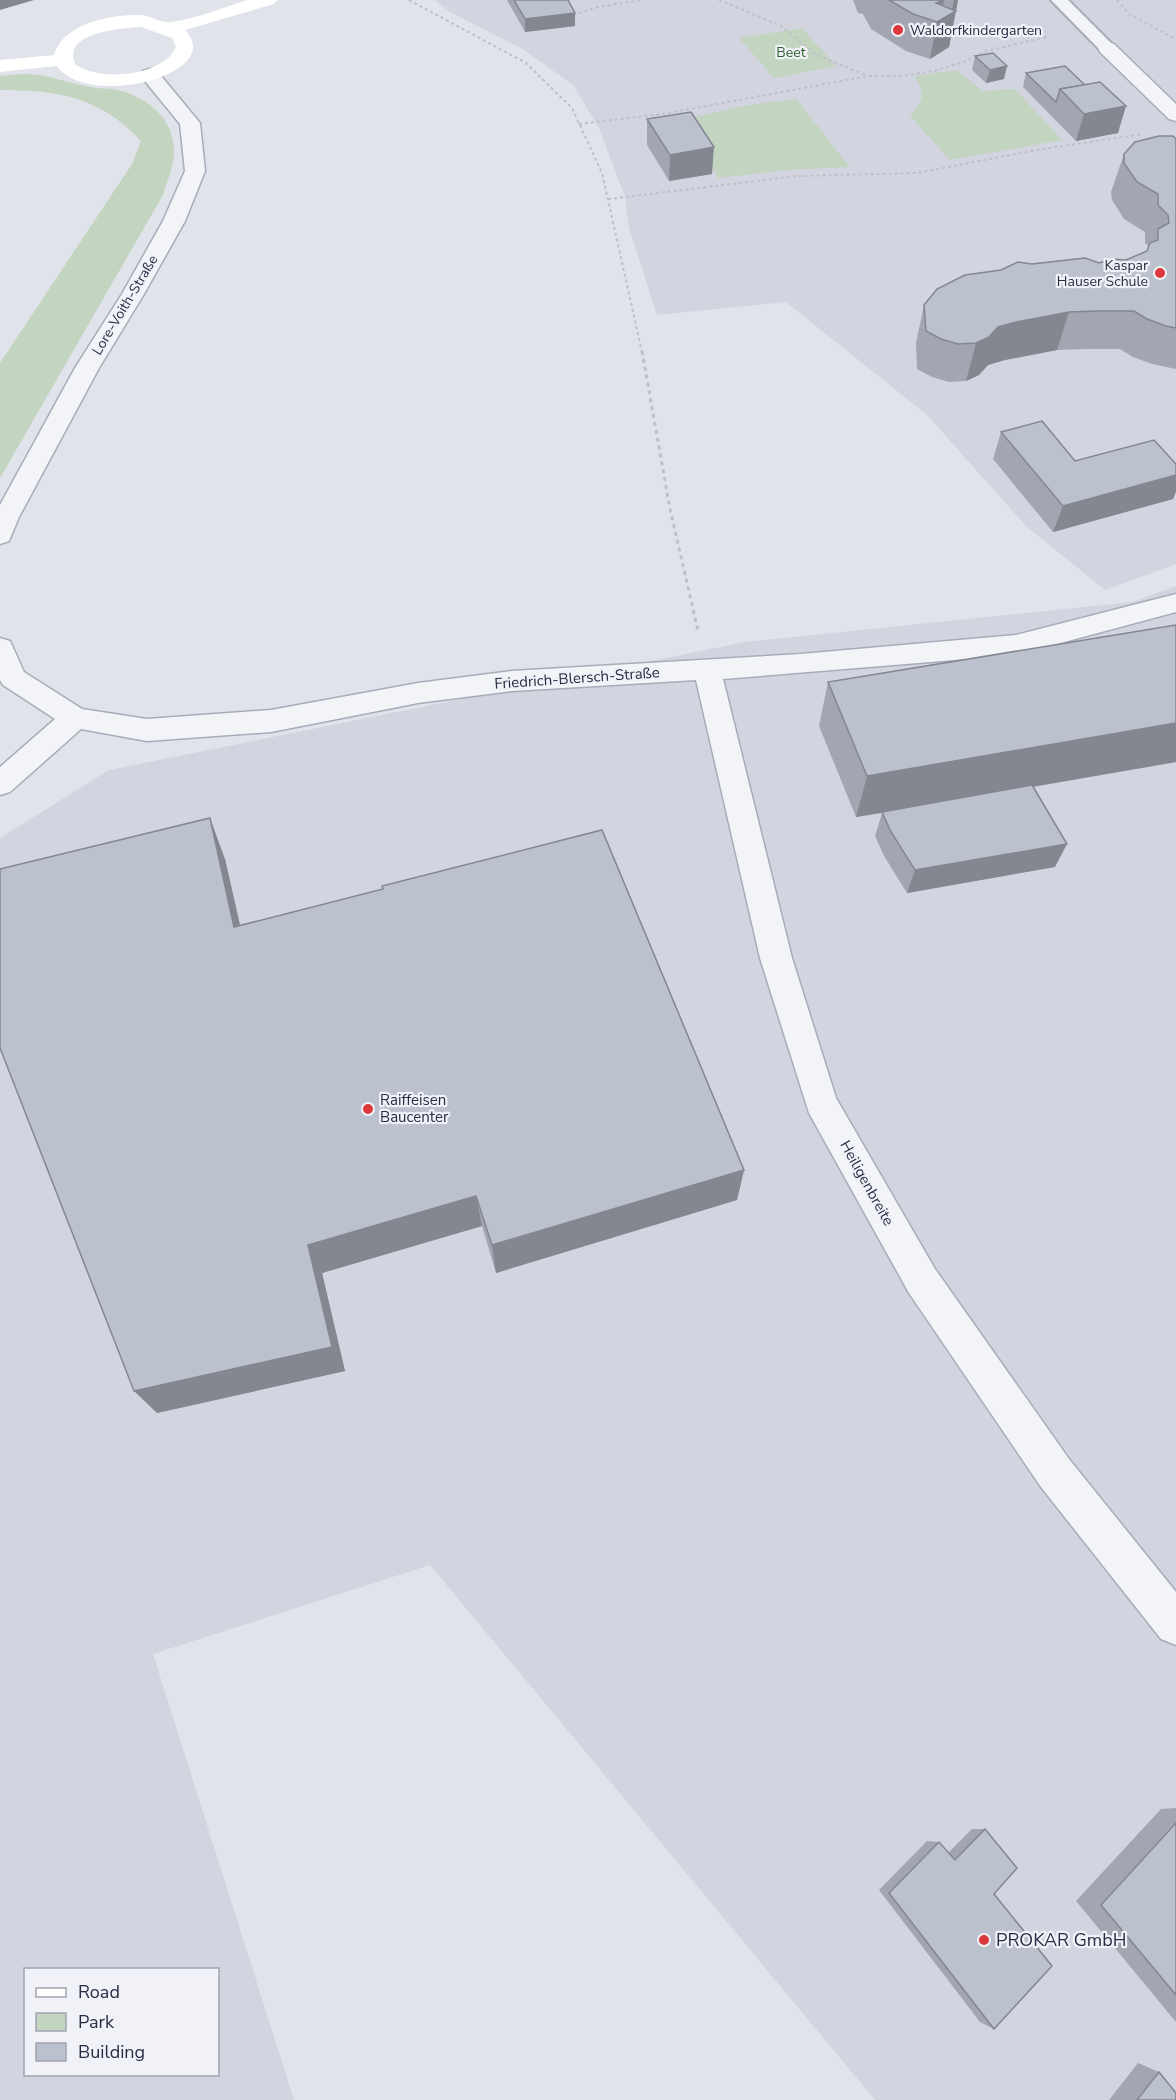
<svg xmlns="http://www.w3.org/2000/svg" width="1176" height="2100" viewBox="0 0 1176 2100" font-family="'Nunito Sans',sans-serif">
	<style>
		.built { fill: #d2d5e0; fill-rule: evenodd }
		.green { fill: #c3d5c0 }
		.lines { fill: none; stroke-linecap: round; stroke-linejoin: round }
		.service-casing { stroke: #a8acb8; stroke-width: 4 }
		.minor-casing { stroke: #a8acb8; stroke-width: 3 }
		.path-far1 { stroke: #bec0c9; stroke-width: 2; stroke-dasharray: 3 3; stroke-linecap: butt }
		.path { stroke: #bec0c9; stroke-width: 3; stroke-dasharray: 4 4; stroke-linecap: butt }
		.service { fill: #f3f4f8; fill-rule: evenodd }
		.minor { fill: #f3f4f8; fill-rule: evenodd }
		.secondary { fill: #fff; fill-rule: evenodd }
		.wall { fill: #a2a6b1 }
		.shaded-wall { fill: #848790 }
		.building { fill: #bcc1ce; stroke: #848790; stroke-width: 1.5 }
		.poi-dot { fill: #dc383b; stroke: #f0f2f8; stroke-width: 2 }
		.labels { text-anchor: middle; dominant-baseline: central; stroke-width: 4.5; stroke-linejoin: round; paint-order: stroke }
		.far-poi-label { font-size: 14px; fill: #272d44; stroke: #f0f2f8; text-anchor: start }
		.far-park-label { font-size: 14px; fill: #356132; stroke: #f0f2f8 }
		.far-street-label { font-size: 14px; fill: #272d44; stroke: #f0f2f8 }
		.street-label { font-size: 15px; fill: #272d44; stroke: #f0f2f8 }
		.poi-label { font-size: 15px; fill: #272d44; stroke: #f0f2f8; text-anchor: start }
		.near-poi-label { font-size: 18px; fill: #272d44; stroke: #f0f2f8; text-anchor: start }
	</style>
	<rect width="100%" height="100%" fill="#e0e3ea"/>
	<!-- built -->
	<g class="built">
		<polygon points="435,0 1176,0 1176,564 1105,590 1027,527 927,415 786,302 657,315 629,228 625,197 599,128 573,85 524,50 450,12"/>
		<path d="M1176 586V2100H875L430 1565 153 1654 294 2100H0V838L109 770 745 642 1132 602ZM26 1970H218V2074H26Z"/>
	</g>
	<!-- green -->
	<g class="green">
		<polygon points="802,28 836,66 774,78 739,38"/>
		<path d="M957 70 982 91 1015 89 1062 140 950 160 910 116C924 99 926 95 914 76Z"/>
		<path d="M22 74C50 74 63 82 90 87 99 89 109 88 118 90 149 98 175 119 174 154 173 168 167 182 163 195L0 478V363L132 164 141 141C101 97 57 90 0 90V76Z"/>
		<polygon points="796,99 850,167 788,170 718,178 684,119 749,105"/>
	</g>
	<g class="lines">
		<!-- service casing -->
		<g class="service-casing">
			<polygon id="service" points="1051,0 1068,0 1113,45 1115,48 1113,51 1101,51"/>
		</g>
		<!-- minor casing -->
		<g class="minor-casing">
			<g id="minor">
				<polygon points="1107,42 1114,44 1176,104 1176,121 1169,119 1100,52 1098,48 1100,44"/>
				<polygon points="150,69 157,71 200,123 205,171 185,221 144,294 99,368 19,517 9,541 0,544 0,505 75,368 122,294 163,221 185,171 180,124 140,75 143,71"/>
				<polygon points="1176,594 1176,612 1016,655 723,679 792,958 836,1098 935,1269 1069,1459 1176,1592 1176,1645 1161,1639 1041,1487 909,1293 809,1113 760,958 696,680 512,691 418,703 271,732 147,741 81,729 10,792 0,795 0,767 55,719 3,685 0,680 0,638 10,641 24,672 82,709 147,719 271,710 418,683 512,671 801,654 1016,635"/>
			</g>
		</g>
		<!-- path-far1 -->
		<g class="path-far1">
			<polyline points="409,0 526,63 572,108 602,173 642,352"/>
			<polyline points="719,0 781,26 815,54 867,76"/>
			<polyline points="1117,0 1129,14 1176,39"/>
			<polyline points="573,15 598,7 642,0"/>
			<polyline points="579,124 663,114 868,76 901,76 934,71 964,62 986,51 1047,37"/>
			<polyline points="608,199 797,176 917,173 1036,150 1143,134"/>
		</g>
		<!-- path -->
		<polyline class="path" points="642,351 670,509 698,631"/>
		<!-- service -->
		<use href="#service" class="service"/>
		<!-- minor -->
		<use href="#minor" class="minor"/>
		<!-- secondary -->
		<path class="secondary" d="M248 0H277L274 4 185 30C228 74 87 110 57 66L0 72V60L54 55C63 23 111 14 141 15 151 16 163 24 172 22 198 18 224 7 248 0ZM141 27 172 38 176 47C163 77 98 82 75 64 62 32 122 28 141 27Z"/>
	</g>
	<!-- wall -->
	<g class="wall">
		<polygon points="507,0 568,0 575,13 575,26 525,32"/>
		<polygon points="853,0 958,0 949,47 930,59 906,51 871,29 863,14 858,13"/>
		<polygon points="975,56 1004,79 986,83 972,70"/>
		<polygon points="1065,66 1118,133 1076,141 1023,87 1026,73"/>
		<polygon points="647,119 712,174 669,181 647,145"/>
		<polygon points="1176,139 1176,369 1152,364 1133,357 1120,349 1084,349 1057,350 1005,360 988,365 979,375 966,381 949,382 932,377 917,369 916,343 924,305 1001,270 1032,264 1099,263 1126,260 1147,251 1149,247 1145,243 1145,232 1124,219 1112,200 1111,192 1124,154"/>
		<polygon points="1001,432 1075,461 1173,499 1053,532 993,459"/>
		<polygon points="1176,625 1176,762 1033,787 1055,867 907,893 884,856 875,836 882,813 856,817 819,726 828,682"/>
		<polygon points="225,859 240,925 744,1170 737,1200 496,1273 482,1226 322,1273 345,1371 157,1413"/>
		<polygon points="1176,1808 1176,2022 1076,1901 1161,1809"/>
		<polygon points="972,1829 985,1829 994,1894 994,2029 980,2022 879,1890 927,1841 939,1842 948,1853"/>
		<polygon points="1138,2063 1159,2072 1176,2100 1109,2100"/>
	</g>
	<!-- shaded-wall -->
	<g class="shaded-wall">
		<polygon points="0,0 34,0 0,10"/>
		<polygon points="944,0 940,20 951,13 954,0 958,0 949,47 930,59 937,22 936,3"/>
		<polygon points="575,13 575,26 525,32 525,19"/>
		<polygon points="1007,66 1004,79 986,83 990,70"/>
		<polygon points="1126,106 1118,133 1076,141 1084,114"/>
		<polygon points="714,147 712,174 669,181 670,155"/>
		<polygon points="1069,312 1057,350 1005,360 988,365 979,375 966,381 976,343 998,327 1016,322"/>
		<polygon points="1176,475 1176,492 1173,499 1053,532 1063,506"/>
		<polygon points="1176,723 1176,762 856,817 867,776"/>
		<polygon points="210,818 225,859 249,965 234,927"/>
		<polygon points="1067,844 1055,867 907,893 915,870"/>
		<polygon points="744,1170 737,1200 496,1273 492,1245"/>
		<polygon points="476,1196 482,1226 322,1273 345,1371 157,1413 134,1391 308,1245"/>
	</g>
	<!-- building -->
	<g class="building">
		<polygon points="514,0 568,0 575,13 525,19"/>
		<polygon points="889,0 944,0 936,3 956,11 937,22 913,14"/>
		<polygon points="993,53 1007,66 990,70 975,56"/>
		<polygon points="1065,66 1085,85 1060,89 1056,102 1026,73"/>
		<polygon points="1100,82 1126,106 1084,114 1060,89"/>
		<polygon points="691,112 714,147 670,155 647,119"/>
		<polygon points="1159,136 1173,136 1176,139 1176,328 1166,326 1147,319 1134,311 1097,311 1069,312 1016,322 998,327 989,337 976,343 958,344 941,339 926,331 924,305 937,289 965,275 1001,270 1018,262 1032,264 1085,258 1099,263 1112,259 1126,260 1147,251 1150,243 1158,240 1158,229 1169,223 1168,215 1158,205 1158,194 1137,182 1124,163 1124,154 1135,142"/>
		<polygon points="1042,421 1075,461 1154,440 1176,464 1176,475 1063,506 1001,432"/>
		<polygon points="1176,625 1176,723 867,776 828,682"/>
		<polygon points="1032,785 1067,844 915,870 891,832 882,812"/>
		<polygon points="210,818 234,927 383,889 382,886 602,830 744,1170 492,1245 476,1196 308,1245 332,1347 134,1391 0,1048 0,869"/>
		<polygon points="1176,1823 1176,1995 1101,1905"/>
		<polygon points="985,1829 1017,1868 994,1894 1052,1966 994,2029 889,1893 939,1842 955,1860"/>
		<polygon points="1159,2072 1176,2093 1176,2100 1137,2100"/>
	</g>
	<!-- markers -->
	<g class="poi-dot">
		<circle cx="898" cy="30" r="6"/>
		<circle cx="1160" cy="273" r="6"/>
		<circle cx="368" cy="1109" r="6"/>
		<circle cx="984" cy="1940" r="6"/>
	</g>
	<g class="labels">
		<!-- far-poi labels -->
		<g class="far-poi-label">
			<text x="910" y="30">Waldorfkindergarten</text>
			<text x="1148" y="265" text-anchor="end">Kaspar<tspan x="1148" dy="16">Hauser Schule</tspan></text>
		</g>
		<!-- far-park labels -->
		<g class="far-park-label">
			<text x="791" y="52">Beet</text>
		</g>
		<!-- far-street labels -->
		<g class="far-street-label">
			<text transform="translate(125 305) rotate(-59)">Lore-Voith-Straße</text>
		</g>
		<!-- street labels -->
		<g class="street-label">
			<text transform="translate(577 678) rotate(-4)">Friedrich-Blersch-Straße</text>
			<text transform="translate(867 1183) rotate(61)">Heiligenbreite</text>
		</g>
		<!-- poi labels -->
		<g class="poi-label">
			<text x="380" y="1100">Raiffeisen<tspan x="380" dy="17">Baucenter</tspan></text>
		</g>
		<!-- near-poi labels -->
		<g class="near-poi-label">
			<text x="996" y="1940">PROKAR GmbH</text>
		</g>
	</g>
	<!-- legend -->
	<rect x="24" y="1968" width="195" height="108" fill="#f0f2f8" stroke="#a0a3b0" stroke-width="1.5"/>
	<rect x="36" y="1988" width="30" height="9" fill="#ffffff" stroke="#a0a3b0" stroke-width="1.5"/>
	<text x="78" y="1998" font-size="18" fill="#272d44">Road</text>
	<rect x="36" y="2013" width="30" height="18" fill="#c3d5c0" stroke="#a0a3b0" stroke-width="1.5"/>
	<text x="78" y="2028" font-size="18" fill="#272d44">Park</text>
	<rect x="36" y="2043" width="30" height="18" fill="#bcc1ce" stroke="#a0a3b0" stroke-width="1.5"/>
	<text x="78" y="2058" font-size="18" fill="#272d44">Building</text>
</svg>
